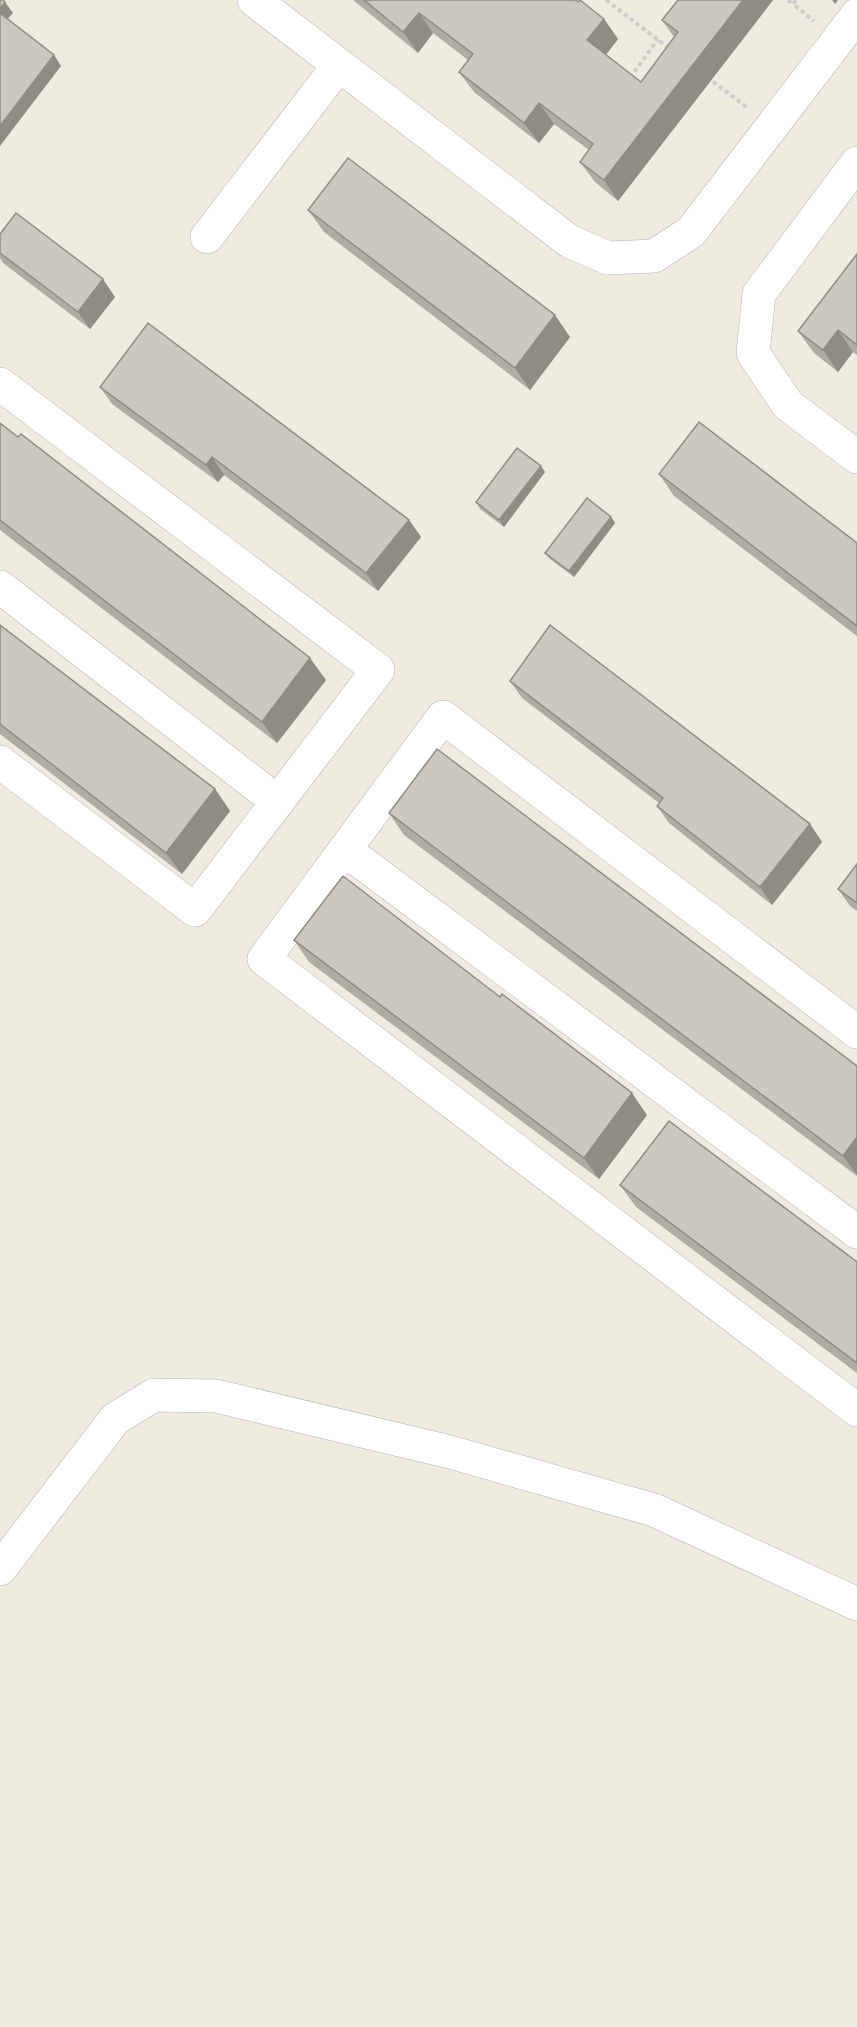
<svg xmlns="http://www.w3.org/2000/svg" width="857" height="2027" viewBox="0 0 857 2027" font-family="Quicksand,sans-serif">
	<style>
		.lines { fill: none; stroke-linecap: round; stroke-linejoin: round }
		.minor-casing { stroke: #b2b3c2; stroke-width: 34 }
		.path { stroke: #cdcdcd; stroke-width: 4; stroke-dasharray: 4.5 3; stroke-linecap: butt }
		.minor { stroke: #fff; stroke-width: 33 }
		.wall { fill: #afaca3 }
		.shaded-wall { fill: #8e8c85 }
		.building { fill: #cbc8be; stroke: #8e8c85; stroke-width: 1.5 }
	</style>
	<rect width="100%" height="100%" fill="#f0ebdf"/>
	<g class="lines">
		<!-- minor casing -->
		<g class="minor-casing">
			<g id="minor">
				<polyline points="254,0 569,241 608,258 654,256 691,232 857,15"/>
				<polyline points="857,163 759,294 753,353 788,405 857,457"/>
				<polyline points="207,237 339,65"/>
				<polyline points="0,384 378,670 195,910 0,762"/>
				<polyline points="0,587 278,802"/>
				<polyline points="345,850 857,1232"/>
				<polyline points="857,1032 443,717 264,959 857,1410"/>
				<polyline points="0,1569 115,1419 154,1395 216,1396 450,1452 654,1510 857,1604"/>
			</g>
		</g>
		<!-- path -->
		<g class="path">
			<polyline points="606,0 670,49"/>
			<polyline points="788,0 793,4"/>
			<polyline points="796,0 793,4 814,21"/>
			<polyline points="707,77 749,109"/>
			<polyline points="630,78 658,39"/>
		</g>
		<!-- minor -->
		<use href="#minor" class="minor"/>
	</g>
	<!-- wall -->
	<g class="wall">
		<polygon points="353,0 576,0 604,19 618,39 606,55 641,82 674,37 662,20 678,0 773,0 618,201 595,182 580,162 589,150 554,124 539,143 474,92 459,72 468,60 433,33 418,53"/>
		<polygon points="308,210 570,337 530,390 324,232"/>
		<polygon points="0,234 115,297 90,329 3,263 0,258"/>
		<polygon points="857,254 857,355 853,352 838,372 814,353 798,331"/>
		<polygon points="100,387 409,520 421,537 378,591 224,475 218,482 112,404"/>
		<polygon points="0,423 326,680 277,743 0,530"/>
		<polygon points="545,472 504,527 480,509 476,502"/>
		<polygon points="659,474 857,543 857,636 674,496"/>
		<polygon points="611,517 615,523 574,577 550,559 545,553"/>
		<polygon points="0,625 215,789 230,811 182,874 0,734"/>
		<polygon points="510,681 810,824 822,842 772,905 669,823 657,806 659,803 522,698"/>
		<polygon points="389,813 857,1066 857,1176 404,835"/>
		<polygon points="857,864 857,911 850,906 838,889"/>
		<polygon points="294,940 500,997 647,1115 599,1179 309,962"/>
		<polygon points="620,1185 857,1262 857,1373 636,1207"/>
	</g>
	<!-- shaded-wall -->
	<g class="shaded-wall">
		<polygon points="743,0 773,0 618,201 604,180"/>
		<polygon points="832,0 838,0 835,4"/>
		<polygon points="5,2 13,13 5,22 0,15 0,9"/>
		<polygon points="419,13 433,33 418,53 403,32"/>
		<polygon points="604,19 618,39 601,61 587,40"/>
		<polygon points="54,55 61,66 0,146 0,126"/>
		<polygon points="539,103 554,124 539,143 524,123"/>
		<polygon points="103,279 115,297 90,329 78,312"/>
		<polygon points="555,315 570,337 530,390 515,368"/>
		<polygon points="838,330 853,352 838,372 823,350"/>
		<polygon points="212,457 224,475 218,482 206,465"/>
		<polygon points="541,466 545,472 504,527 499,520"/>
		<polygon points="611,517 615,523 574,577 569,571"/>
		<polygon points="409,520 421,537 378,591 366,573"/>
		<polygon points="310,658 326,680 277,743 262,722"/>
		<polygon points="215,789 230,811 182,874 166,853"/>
		<polygon points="810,824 822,842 772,905 760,887"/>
		<polygon points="632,1093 647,1115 599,1179 584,1158"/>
		<polygon points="857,1137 857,1175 843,1156"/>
	</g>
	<!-- building -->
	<g class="building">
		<polygon points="0,0 3,0 5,2 0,9"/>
		<polygon points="364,0 576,0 578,2 580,0 604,19 587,40 641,82 678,32 662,20 678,0 743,0 604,180 580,162 593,144 539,103 524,123 459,72 473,54 419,13 403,32"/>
		<polygon points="0,13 54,55 0,126"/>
		<polygon points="348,158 555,315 515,368 308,210"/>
		<polygon points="16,213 103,279 78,312 0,253 0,234"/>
		<polygon points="857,254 857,345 838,330 823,350 798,331"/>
		<polygon points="148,323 409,520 366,573 212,457 206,465 100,387"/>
		<polygon points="699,422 857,543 857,626 659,474"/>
		<polygon points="0,423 18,437 21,434 310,658 262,722 0,520"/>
		<polygon points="517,448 541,466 499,520 476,502"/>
		<polygon points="587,498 611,517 569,571 545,553"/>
		<polygon points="0,625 215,789 166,853 0,724"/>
		<polygon points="550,625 810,824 760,887 657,806 663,798 510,681"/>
		<polygon points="437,749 857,1066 857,1137 843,1156 389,813"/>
		<polygon points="857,864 857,903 838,889"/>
		<polygon points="343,876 500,997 502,994 632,1093 584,1158 294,940"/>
		<polygon points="669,1121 857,1262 857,1363 620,1185"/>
	</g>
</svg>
